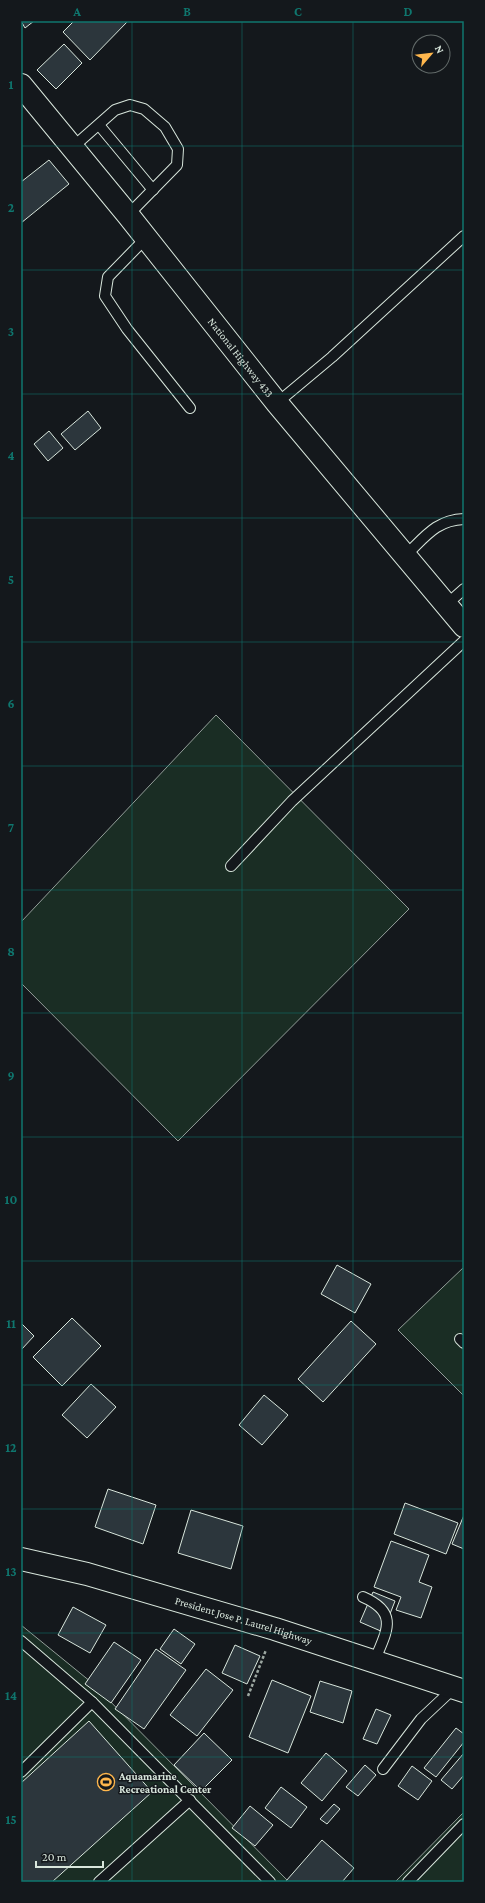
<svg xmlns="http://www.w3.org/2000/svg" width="485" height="1903" viewBox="0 0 485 1903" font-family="'Crimson Pro',serif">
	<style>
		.green { fill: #1a2d24; stroke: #939e99 }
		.building { fill: #2c363c; stroke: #d8e6dc }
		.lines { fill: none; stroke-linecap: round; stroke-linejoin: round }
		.service-casing { stroke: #d8e6dc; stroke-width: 12 }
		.primary-casing { stroke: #d8e6dc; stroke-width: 24 }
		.trunk-casing { stroke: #d8e6dc; stroke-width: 24 }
		.path { stroke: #9da8a2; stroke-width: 2.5; stroke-dasharray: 3 2; stroke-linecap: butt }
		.service { stroke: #14181c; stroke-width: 10 }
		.primary { stroke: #14181c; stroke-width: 22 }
		.trunk { stroke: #14181c; stroke-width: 22 }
		.grid { fill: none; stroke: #0f766e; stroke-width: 1; stroke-opacity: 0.55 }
		.labels { text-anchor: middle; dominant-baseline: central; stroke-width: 3; stroke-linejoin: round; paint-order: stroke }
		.street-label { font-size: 11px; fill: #d8e6dc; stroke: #14181c }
		.poi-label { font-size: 11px; font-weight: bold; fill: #d8e6dc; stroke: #14181c; text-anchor: start }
		.neatline { fill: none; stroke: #0f766e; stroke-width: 1.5 }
		.grid-label { font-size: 13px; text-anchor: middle; font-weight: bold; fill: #0f766e }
	</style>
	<rect width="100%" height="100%" fill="#14181c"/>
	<!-- green -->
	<g class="green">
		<polygon points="216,715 409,909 178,1141 21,983 21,922"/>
		<polygon points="464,1267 464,1396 398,1330"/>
		<polygon points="21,1625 91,1682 289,1882 21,1882"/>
		<polygon points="464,1812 464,1882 395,1882"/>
	</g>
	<!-- building -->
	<g class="building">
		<polygon points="21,21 34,21 25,28"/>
		<polygon points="74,21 128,21 90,60 63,32"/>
		<polygon points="64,44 82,63 56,89 37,70"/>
		<polygon points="49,160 69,184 21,223 21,182"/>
		<polygon points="88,411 101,428 75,450 61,434"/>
		<polygon points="49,431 63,448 48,461 34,444"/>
		<polygon points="337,1265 371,1284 355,1313 321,1294"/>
		<polygon points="72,1318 101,1346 62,1386 33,1357"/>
		<polygon points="351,1321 376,1344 323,1402 298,1379"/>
		<polygon points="21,1323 34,1336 21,1350"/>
		<polygon points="91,1384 116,1407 87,1438 62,1415"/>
		<polygon points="264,1395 288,1415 262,1445 239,1425"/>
		<polygon points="108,1489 156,1505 143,1544 95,1527"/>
		<polygon points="405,1503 458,1523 446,1554 394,1534"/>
		<polygon points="191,1510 243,1526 231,1569 178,1553"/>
		<polygon points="464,1515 464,1549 452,1544"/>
		<polygon points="391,1541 429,1555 419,1582 432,1587 421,1618 396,1610 401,1597 374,1587"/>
		<polygon points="373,1592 395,1601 383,1632 360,1622"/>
		<polygon points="73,1607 106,1625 90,1653 58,1635"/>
		<polygon points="174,1629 195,1644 181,1664 160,1649"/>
		<polygon points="114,1642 141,1660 111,1703 85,1684"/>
		<polygon points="235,1645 260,1656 247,1684 222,1673"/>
		<polygon points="156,1649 186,1670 144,1729 115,1709"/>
		<polygon points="206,1669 233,1690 197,1736 170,1715"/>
		<polygon points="272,1680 311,1696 288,1753 249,1737"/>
		<polygon points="320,1681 352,1691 343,1723 310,1712"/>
		<polygon points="376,1709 391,1715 377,1744 363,1739"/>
		<polygon points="89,1721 152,1792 52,1882 21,1882 21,1783"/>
		<polygon points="456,1728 464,1734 464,1742 436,1777 424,1768"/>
		<polygon points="204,1733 232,1760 201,1791 174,1765"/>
		<polygon points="326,1753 347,1771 322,1801 301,1783"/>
		<polygon points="464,1753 464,1775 452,1789 441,1780"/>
		<polygon points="365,1765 376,1775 358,1796 346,1787"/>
		<polygon points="412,1766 432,1781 418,1800 398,1786"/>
		<polygon points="281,1787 307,1807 291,1828 265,1808"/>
		<polygon points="334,1804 340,1809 327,1824 320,1819"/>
		<polygon points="250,1806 273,1825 255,1846 232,1828"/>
		<polygon points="322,1840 354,1868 342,1882 287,1882 286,1881"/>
	</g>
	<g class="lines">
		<!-- service casing -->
		<g class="service-casing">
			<g id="service">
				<polyline points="99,125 153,190"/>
				<polyline points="73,147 115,110 130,105 144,109 165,127 178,149 177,165 128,215"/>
				<polyline points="146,238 108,277 105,296 127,329 190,408"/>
				<polyline points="277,403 332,357 464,236"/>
				<path d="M405 556C425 537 436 520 464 519"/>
				<polyline points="446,605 464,589"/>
				<polyline points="231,866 292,801 464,641"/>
				<polyline points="460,1339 464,1343"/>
				<path d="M363 1597C400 1613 386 1632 374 1662"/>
				<polyline points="21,1641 92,1702 270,1882"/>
				<polyline points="383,1769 421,1719 454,1688"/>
				<polyline points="21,1772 92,1702"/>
				<polyline points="99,1882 190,1800"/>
				<polyline points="408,1882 464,1824"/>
			</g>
		</g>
		<!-- primary casing -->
		<g class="primary-casing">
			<g id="primary">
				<path id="s1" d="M21 85 128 215 277 403 464 626"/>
			</g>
		</g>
		<!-- trunk casing -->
		<g class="trunk-casing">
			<g id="trunk">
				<path id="s2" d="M21 1559 87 1574 275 1629 464 1691"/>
			</g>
		</g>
		<!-- path -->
		<polyline class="path" points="248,1696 266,1650"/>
		<!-- service -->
		<use href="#service" class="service"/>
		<!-- primary -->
		<use href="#primary" class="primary"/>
		<!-- trunk -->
		<use href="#trunk" class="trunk"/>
	</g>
	<!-- grid -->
	<path class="grid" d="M132 21V1882M242 21V1882M353 21V1882M21 146H464M21 270H464M21 394H464M21 518H464M21 642H464M21 766H464M21 890H464M21 1013H464M21 1137H464M21 1261H464M21 1385H464M21 1509H464M21 1633H464M21 1757H464"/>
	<!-- icons -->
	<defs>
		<g id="stadium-ring" transform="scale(0.9)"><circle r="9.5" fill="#14181c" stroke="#ffb74d" stroke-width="1.5"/><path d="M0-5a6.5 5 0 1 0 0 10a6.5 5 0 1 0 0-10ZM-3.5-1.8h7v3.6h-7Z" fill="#ffb74d"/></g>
	</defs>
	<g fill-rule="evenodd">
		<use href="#stadium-ring" x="106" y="1782"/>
	</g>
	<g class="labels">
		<!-- street labels -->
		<g class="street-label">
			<text stroke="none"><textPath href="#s1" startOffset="350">National Highway 433</textPath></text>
			<text stroke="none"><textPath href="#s2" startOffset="231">President Jose P. Laurel Highway</textPath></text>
		</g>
		<!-- poi labels -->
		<g class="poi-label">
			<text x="119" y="1776">Aquamarine<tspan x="119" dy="13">Recreational Center</tspan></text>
		</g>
	</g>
	<!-- border -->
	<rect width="485" height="1903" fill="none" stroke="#14181c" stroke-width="44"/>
	<!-- north arrow -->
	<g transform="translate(431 54) rotate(62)"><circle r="19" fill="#14181c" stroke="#626a69"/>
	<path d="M0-3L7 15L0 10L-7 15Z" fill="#ffb74d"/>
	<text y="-6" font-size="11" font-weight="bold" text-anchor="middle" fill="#d8e6dc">N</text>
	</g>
	<!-- scale -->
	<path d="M36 1861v6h67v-6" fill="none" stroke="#d8e6dc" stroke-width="2"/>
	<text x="42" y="1861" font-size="12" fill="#d8e6dc" stroke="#14181c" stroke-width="3" paint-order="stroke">20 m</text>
	<rect x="22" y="22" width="441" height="1859" class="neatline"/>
	<g class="grid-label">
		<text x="77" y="16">A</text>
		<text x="187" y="16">B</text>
		<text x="298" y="16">C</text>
		<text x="408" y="16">D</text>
		<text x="11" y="89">1</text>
		<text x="11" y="212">2</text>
		<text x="11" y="336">3</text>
		<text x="11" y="460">4</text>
		<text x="11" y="584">5</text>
		<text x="11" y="708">6</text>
		<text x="11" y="832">7</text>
		<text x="11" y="956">8</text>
		<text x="11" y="1080">9</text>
		<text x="11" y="1204">10</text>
		<text x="11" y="1328">11</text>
		<text x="11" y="1452">12</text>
		<text x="11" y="1576">13</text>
		<text x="11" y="1700">14</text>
		<text x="11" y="1824">15</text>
	</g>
</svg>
